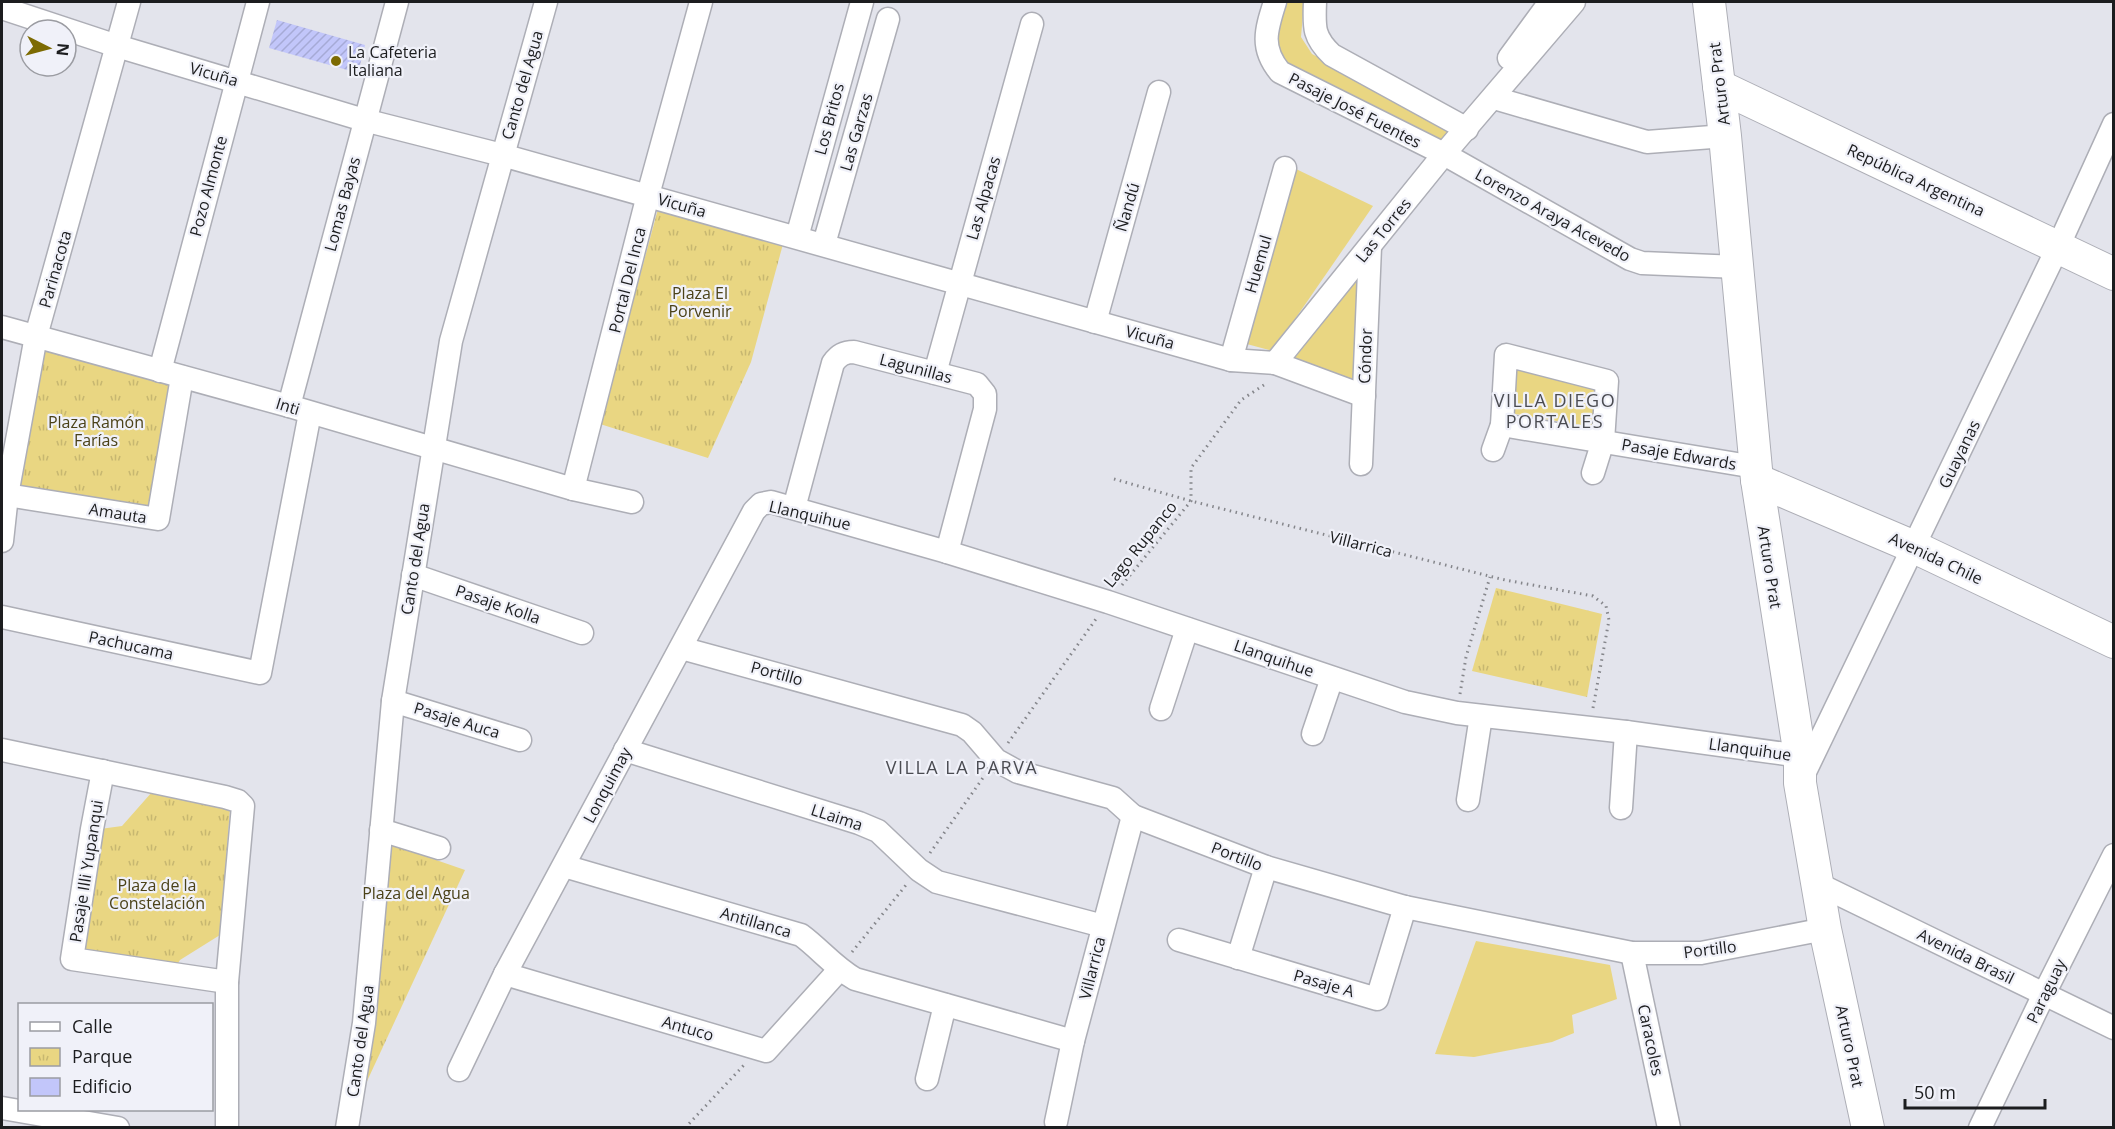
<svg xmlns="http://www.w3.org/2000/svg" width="2115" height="1129" viewBox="0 0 2115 1129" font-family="'Open Sans',sans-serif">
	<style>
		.grass { fill: #e9d682 }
		.park { fill: url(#park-tufts) }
		.building { fill: url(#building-hatch) }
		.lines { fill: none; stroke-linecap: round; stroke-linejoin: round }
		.minor-casing { stroke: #adaeb6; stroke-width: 25 }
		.secondary-casing { stroke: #adaeb6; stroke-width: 34 }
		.path { stroke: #85868b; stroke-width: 3; stroke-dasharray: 1.5 4.5; stroke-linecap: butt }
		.minor { stroke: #fff; stroke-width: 22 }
		.secondary { stroke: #fff; stroke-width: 32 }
		.poi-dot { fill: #7d6b03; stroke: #f0f1f9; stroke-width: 2 }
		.labels { text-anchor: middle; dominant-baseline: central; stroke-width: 4.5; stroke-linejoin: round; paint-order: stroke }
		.poi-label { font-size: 16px; fill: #1c1d1f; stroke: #f0f1f9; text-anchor: start }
		.street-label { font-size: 16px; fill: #1c1d1f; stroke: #f0f1f9 }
		.park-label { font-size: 16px; fill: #4b4218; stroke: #f0f1f9 }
		.neighbourhood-label { font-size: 18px; letter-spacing: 1.5px; fill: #4b4c52; stroke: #f0f1f9 }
	</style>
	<defs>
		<pattern id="park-tufts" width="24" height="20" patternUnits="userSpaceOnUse" patternTransform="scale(1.5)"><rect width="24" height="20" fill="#e9d682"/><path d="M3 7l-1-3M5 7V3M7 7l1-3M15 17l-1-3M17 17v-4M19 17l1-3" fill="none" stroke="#c7b770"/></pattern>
		<pattern id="building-hatch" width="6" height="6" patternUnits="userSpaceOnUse" patternTransform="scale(1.5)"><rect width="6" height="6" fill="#c2c6fa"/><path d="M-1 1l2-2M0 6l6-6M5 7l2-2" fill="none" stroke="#a6aad6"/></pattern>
	</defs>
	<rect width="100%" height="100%" fill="#e3e4ec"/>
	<!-- grass -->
	<g class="grass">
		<path d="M1285 2H1304L1301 37 1312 54 1453 128 1443 147 1286 65C1271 41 1277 27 1285 2Z"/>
		<polygon points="1296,169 1373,206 1273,351 1243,343"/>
		<polygon points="1360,274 1359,382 1290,364"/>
		<polygon points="1513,361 1599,386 1592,427 1509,413"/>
		<polygon points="1476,941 1610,965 1617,999 1572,1015 1574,1033 1552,1042 1474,1057 1435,1054"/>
	</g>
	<!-- park -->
	<g class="park">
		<polygon points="658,209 783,244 751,362 708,458 600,424"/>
		<polygon points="44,350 171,384 149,507 20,486"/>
		<polygon points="1496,588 1602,614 1587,697 1472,671"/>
		<polygon points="152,792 230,809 220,935 180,960 175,968 77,953 100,829 122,826"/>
		<polygon points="387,843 465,870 362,1092"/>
	</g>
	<!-- building -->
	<polygon class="building" points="277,20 365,45 358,73 269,48"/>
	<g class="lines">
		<!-- minor casing -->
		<g class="minor-casing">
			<g id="minor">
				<path d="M1275 2C1266 30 1260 48 1280 72L1444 154 1630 259 1642 263 1738 267"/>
				<path d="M1315 2C1314 27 1313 37 1332 55L1467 129"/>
				<polyline points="2,8 117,46 364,120 502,155 1231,360 1275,363 1364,396"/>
				<polyline points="1509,58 1550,2"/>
				<polyline points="1494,98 1647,142 1725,136"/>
				<polyline points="797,237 862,2"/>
				<polyline points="824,244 888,19"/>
				<polyline points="1095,322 1159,92"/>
				<polyline points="2,327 289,406 573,489 632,502"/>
				<polyline points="1231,360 1285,168"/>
				<polyline points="1275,363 1444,154 1574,2"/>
				<polyline points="160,371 258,2"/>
				<polyline points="935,373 1032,24"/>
				<polyline points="289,406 397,2"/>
				<polyline points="1502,425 1755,467"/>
				<polyline points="1493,450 1502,425 1506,355 1607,381 1603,441 1593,473"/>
				<polyline points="1361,464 1370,247"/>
				<polyline points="573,489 648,195 701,2"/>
				<polyline points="7,495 158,519 182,377"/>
				<path d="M794 508 833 363C839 355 844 352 854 352L977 384 985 394V409L947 552"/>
				<polyline points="2,541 7,495 36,336 129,2"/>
				<polyline points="413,575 582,633"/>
				<polyline points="2,617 260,673 310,413"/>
				<polyline points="681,648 962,725 972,732 996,760 1018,772 1113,798 1133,816 1266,867 1405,907 1632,953 1701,953 1825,929"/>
				<polyline points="393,701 520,740"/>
				<polyline points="1161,709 1187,629"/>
				<polyline points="1313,734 1332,678"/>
				<polyline points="2,750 225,797 238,801 243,806 227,982 227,1128"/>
				<polyline points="625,750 859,823 878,831 919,870 937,882 1103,926"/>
				<polyline points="103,771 92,829 72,959 227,982"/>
				<polyline points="1802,778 2058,247 2114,124"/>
				<polyline points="1468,800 1481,716"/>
				<polyline points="1621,808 1626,732"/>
				<polyline points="381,830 439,848"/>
				<path d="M564 866 801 935C820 949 834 967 855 979L1073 1041"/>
				<polyline points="1818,884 2114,1028"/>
				<polyline points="1179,940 1377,999 1405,907"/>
				<polyline points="1632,953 1669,1128"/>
				<polyline points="1238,958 1266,867"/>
				<polyline points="505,974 766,1051 839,970"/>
				<polyline points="459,1070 505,974 754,511 761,504 771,502 947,552 1108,602 1405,702 1457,713 1626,732 1800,756"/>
				<polyline points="927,1079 945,1005"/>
				<polyline points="2,1108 118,1128"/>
				<polyline points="1056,1122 1073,1041 1133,816"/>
				<polyline points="347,1128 364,1023 393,701 451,341 546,2"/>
				<polyline points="1980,1128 2044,994 2114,855"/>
			</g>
		</g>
		<!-- secondary casing -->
		<g class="secondary-casing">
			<g id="secondary">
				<polyline points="1709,2 1725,136 1757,480 1800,756 1800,783 1825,929 1868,1128"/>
				<polyline points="1719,86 2114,274"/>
				<polyline points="1757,480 1914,547 2114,642"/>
			</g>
		</g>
		<!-- path -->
		<g class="path">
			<polyline points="1114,479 1191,501 1505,580 1593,596 1606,606 1609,620 1593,708"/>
			<polyline points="1122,585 1191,501 1191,468 1241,400 1267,383"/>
			<polyline points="1460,694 1466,657 1490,577"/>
			<polyline points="1008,743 1096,619"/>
			<polyline points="930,853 985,775"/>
			<polyline points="852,952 906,885"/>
			<polyline points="685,1128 744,1065"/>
		</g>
		<!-- minor -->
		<use href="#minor" class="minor"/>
		<!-- secondary -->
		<use href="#secondary" class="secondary"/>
	</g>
	<!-- markers -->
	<circle class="poi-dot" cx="336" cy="61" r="6"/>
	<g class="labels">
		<!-- poi labels -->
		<g class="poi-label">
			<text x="348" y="52">La Cafeteria<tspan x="348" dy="18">Italiana</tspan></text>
		</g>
		<!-- street labels -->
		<g class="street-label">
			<text transform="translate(214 74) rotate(16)">Vicuña</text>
			<text transform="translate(1719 84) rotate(-97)">Arturo Prat</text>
			<text transform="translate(522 85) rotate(-74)">Canto del Agua</text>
			<text transform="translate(1355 110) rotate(27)">Pasaje José Fuentes</text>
			<text transform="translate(829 119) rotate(-75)">Los Britos</text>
			<text transform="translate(856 132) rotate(-74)">Las Garzas</text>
			<text transform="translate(1916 180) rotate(25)">República Argentina</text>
			<text transform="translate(208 186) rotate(-75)">Pozo Almonte</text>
			<text transform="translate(983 198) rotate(-74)">Las Alpacas</text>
			<text transform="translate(342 204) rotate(-75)">Lomas Bayas</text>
			<text transform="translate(682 205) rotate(16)">Vicuña</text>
			<text transform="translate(1127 207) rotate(-74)">Ñandú</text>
			<text transform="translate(1553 215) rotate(29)">Lorenzo Araya Acevedo</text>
			<text transform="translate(1383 230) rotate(-51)">Las Torres</text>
			<text transform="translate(1258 264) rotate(-74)">Huemul</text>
			<text transform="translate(55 269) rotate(-74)">Parinacota</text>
			<text transform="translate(627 280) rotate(-76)">Portal Del Inca</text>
			<text transform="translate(1150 337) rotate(15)">Vicuña</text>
			<text transform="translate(1365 356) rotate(-88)">Cóndor</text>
			<text transform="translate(916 368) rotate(15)">Lagunillas</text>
			<text transform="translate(288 406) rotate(17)">Inti</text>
			<text transform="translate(1679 454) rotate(10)">Pasaje Edwards</text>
			<text transform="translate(1959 454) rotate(-64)">Guayanas</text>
			<text transform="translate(118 513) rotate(9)">Amauta</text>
			<text transform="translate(810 515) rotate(13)">Llanquihue</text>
			<text transform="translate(1140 544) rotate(-51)">Lago Rupanco</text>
			<text transform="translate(1361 544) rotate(14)">Villarrica</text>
			<text transform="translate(1936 558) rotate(25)">Avenida Chile</text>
			<text transform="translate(415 559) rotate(-81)">Canto del Agua</text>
			<text transform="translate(1770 567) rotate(81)">Arturo Prat</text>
			<text transform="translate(498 604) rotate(19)">Pasaje Kolla</text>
			<text transform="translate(131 645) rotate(12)">Pachucama</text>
			<text transform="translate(1274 658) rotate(19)">Llanquihue</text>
			<text transform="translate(777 673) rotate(15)">Portillo</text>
			<text transform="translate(457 720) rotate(17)">Pasaje Auca</text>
			<text transform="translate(1750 749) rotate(8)">Llanquihue</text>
			<text transform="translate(607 785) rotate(-62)">Lonquimay</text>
			<text transform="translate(837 817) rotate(18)">LLaima</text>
			<text transform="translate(1237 856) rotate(21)">Portillo</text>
			<text transform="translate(86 871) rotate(-81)">Pasaje Illi Yupanqui</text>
			<text transform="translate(756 922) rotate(16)">Antillanca</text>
			<text transform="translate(1710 949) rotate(-7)">Portillo</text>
			<text transform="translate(1966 956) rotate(26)">Avenida Brasil</text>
			<text transform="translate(1092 968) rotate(-76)">Villarrica</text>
			<text transform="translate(1324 983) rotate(16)">Pasaje A</text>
			<text transform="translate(2046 991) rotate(-64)">Paraguay</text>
			<text transform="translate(688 1028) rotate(16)">Antuco</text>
			<text transform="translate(1651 1040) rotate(78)">Caracoles</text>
			<text transform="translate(360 1041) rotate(-82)">Canto del Agua</text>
			<text transform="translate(1850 1046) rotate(78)">Arturo Prat</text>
		</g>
		<!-- park labels -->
		<g class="park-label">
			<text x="700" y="293">Plaza El<tspan x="700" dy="18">Porvenir</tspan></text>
			<text x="96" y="422">Plaza Ramón<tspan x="96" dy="18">Farías</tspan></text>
			<text x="157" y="885">Plaza de la<tspan x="157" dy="18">Constelación</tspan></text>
			<text x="416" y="893">Plaza del Agua</text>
		</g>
		<!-- neighbourhood labels -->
		<g class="neighbourhood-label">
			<text x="1555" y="400">VILLA DIEGO<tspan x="1555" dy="21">PORTALES</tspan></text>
			<text x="962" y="767">VILLA LA PARVA</text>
		</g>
	</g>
	<!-- border -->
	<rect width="2115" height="1129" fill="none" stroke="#1c1d1f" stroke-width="6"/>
	<!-- legend -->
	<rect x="18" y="1003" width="195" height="108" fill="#f0f1f9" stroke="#9b9ca2" stroke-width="1.5"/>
	<rect x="30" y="1022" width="30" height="9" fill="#ffffff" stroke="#9b9ca2" stroke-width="1.5"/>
	<text x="72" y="1033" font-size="18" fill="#1c1d1f">Calle</text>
	<rect x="30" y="1048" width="30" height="18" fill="url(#park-tufts)" stroke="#9b9ca2" stroke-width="1.5"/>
	<text x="72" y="1063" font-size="18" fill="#1c1d1f">Parque</text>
	<rect x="30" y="1078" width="30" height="18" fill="#c2c6fa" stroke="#9b9ca2" stroke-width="1.5"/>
	<text x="72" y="1093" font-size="18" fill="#1c1d1f">Edificio</text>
	<!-- north arrow -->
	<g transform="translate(48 48) rotate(96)"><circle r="28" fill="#f0f1f9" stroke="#9b9ca2" stroke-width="1.5"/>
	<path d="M0-4.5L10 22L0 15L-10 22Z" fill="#7d6b03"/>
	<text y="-9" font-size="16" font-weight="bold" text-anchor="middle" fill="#1c1d1f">N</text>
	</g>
	<!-- scale -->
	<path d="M1905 1099v9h140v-9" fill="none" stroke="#1c1d1f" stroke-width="3"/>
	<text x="1914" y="1099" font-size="18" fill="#1c1d1f" stroke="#f0f1f9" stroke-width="4.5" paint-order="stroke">50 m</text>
</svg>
